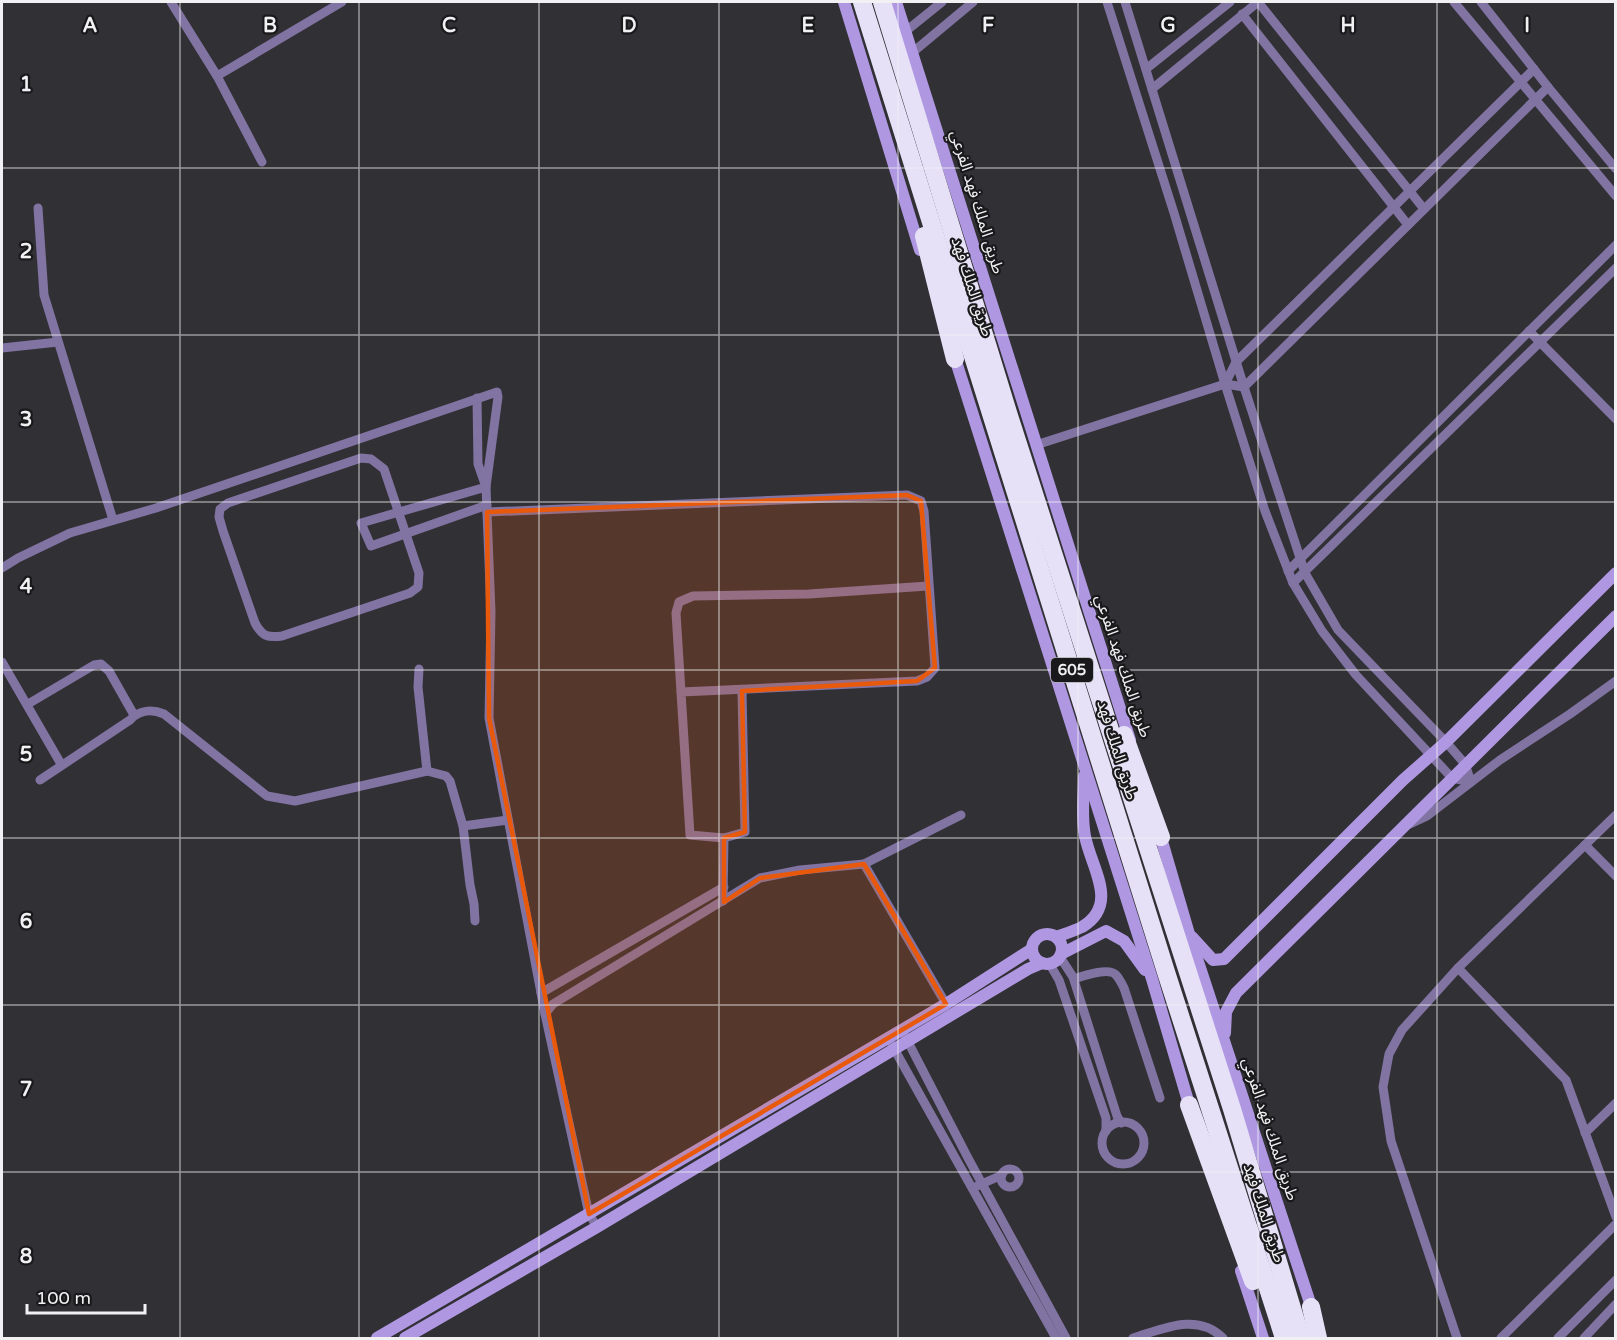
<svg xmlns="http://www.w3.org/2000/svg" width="1617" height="1340" viewBox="0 0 1617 1340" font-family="'Varela Round','Noto Sans Arabic',sans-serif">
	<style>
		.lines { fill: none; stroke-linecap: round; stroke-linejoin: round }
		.street { stroke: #8173a2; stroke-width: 9 }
		.secondary { stroke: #af97e2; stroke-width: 12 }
		.highway { stroke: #e7e1f8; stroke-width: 18 }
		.marked { fill: #e8590c; fill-opacity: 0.2; stroke: #e8590c; stroke-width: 4.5; stroke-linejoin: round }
		.grid { fill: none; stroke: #f1f0f2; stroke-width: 1.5; stroke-opacity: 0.55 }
		.labels { text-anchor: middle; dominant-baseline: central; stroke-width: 4.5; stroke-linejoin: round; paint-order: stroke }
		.shield { fill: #19181a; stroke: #b0afb1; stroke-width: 1.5 }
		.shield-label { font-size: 15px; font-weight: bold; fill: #f1f0f2 }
		.street-label { font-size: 16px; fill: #f1f0f2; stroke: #19181a }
		.grid-label { font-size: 20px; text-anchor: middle; font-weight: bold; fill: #f1f0f2; stroke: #19181a; stroke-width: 4.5; stroke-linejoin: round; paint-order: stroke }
	</style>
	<rect width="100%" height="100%" fill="#313034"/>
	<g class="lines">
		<!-- street -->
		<g class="street">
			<polyline points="171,2 217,76 342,2"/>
			<polyline points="1107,2 1174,213 1225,384 1265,511 1293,583 1322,631 1356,675 1452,778 1471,782 1465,764 1446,742 1338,630 1305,573 1244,387 1125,2"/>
			<polyline points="1258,2 1424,209"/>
			<polyline points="1454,2 1616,196"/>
			<polyline points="1242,14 1408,225"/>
			<polyline points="906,31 942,2"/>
			<polyline points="913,52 973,2"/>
			<polyline points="1146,69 1230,2"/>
			<polyline points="217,76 262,162"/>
			<polyline points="1548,87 1616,169"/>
			<polyline points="1152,89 1258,2"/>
			<polyline points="38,208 44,295 113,520"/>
			<polyline points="1529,331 1616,419"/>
			<polyline points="2,348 58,342"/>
			<polyline points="1225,384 1236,362 1534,69"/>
			<polyline points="477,398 478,464 486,487 361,523 371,546 487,505"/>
			<polyline points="1036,445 1225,384 1244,387 1548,87 1481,2"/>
			<path d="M361 458 371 459 384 469 419 573 418 587 410 593 282 636C267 638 262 636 255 623L223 531 219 517 220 509 228 503Z"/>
			<polyline points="487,512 907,495 921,501 924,511 935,668 927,677 917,681 681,692 690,835 724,838 723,901"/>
			<polyline points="2,568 18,558 70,533 156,508 497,392 498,397 486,487 491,612 489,718 545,1014"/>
			<polyline points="1288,571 1616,245"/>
			<polyline points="1293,583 1616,268"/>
			<polyline points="2,662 61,764"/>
			<polyline points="419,669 418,687 427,771"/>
			<polyline points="681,692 676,613 679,602 693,596 809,594 928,586"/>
			<polyline points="28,704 94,665 101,664 109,671 134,715"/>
			<path d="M40 780 130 720C139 710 152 709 164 714L267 796 295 801 427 771 446 776 450 781 463 826 470 885 474 904 475 921"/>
			<polyline points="1410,824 1427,816 1500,760 1570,714 1616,681"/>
			<polyline points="463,826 508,820"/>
			<polyline points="724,838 745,832 742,691"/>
			<polyline points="1585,845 1616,876"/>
			<polyline points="864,864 961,815"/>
			<polyline points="1060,957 1073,977 1117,1116 1121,1123"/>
			<polyline points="1049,963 1059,980 1106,1118 1106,1131"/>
			<polyline points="1458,968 1616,815"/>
			<path d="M1074 979C1083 976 1109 967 1116 975 1119 978 1122 984 1124 988L1160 1098"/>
			<polyline points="541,993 724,887"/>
			<polyline points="905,1036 968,1158 1066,1338"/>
			<polyline points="892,1045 1056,1338"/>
			<circle cx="1123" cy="1143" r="21"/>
			<polyline points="1585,1133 1616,1103"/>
			<circle cx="1010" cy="1178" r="9"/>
			<polyline points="977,1186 1002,1175"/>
			<polyline points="597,1227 589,1214 545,1014 553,1004 760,878 800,870 864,864 946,1004"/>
			<path d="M1133 1338C1163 1329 1197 1312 1223 1338"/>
			<polyline points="1457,1338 1391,1141 1383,1087 1389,1054 1402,1030 1458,968 1566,1080 1616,1217"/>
			<polyline points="1501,1338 1616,1224"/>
			<polyline points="1558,1338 1616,1280"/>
			<polyline points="1584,1338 1616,1304"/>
		</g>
		<!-- secondary -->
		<g class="secondary">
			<polyline points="844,2 920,250"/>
			<polyline points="896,2 1130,740"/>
			<polyline points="953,352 1152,979 1191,1111"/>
			<polyline points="1159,831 1189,934 1313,1312"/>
			<circle cx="1047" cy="949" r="15"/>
			<path d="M1056 937C1064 934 1074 931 1082 927 1120 904 1091 868 1085 836 1081 816 1084 796 1084 776"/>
			<polyline points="1192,937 1213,960 1224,959 1403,780 1446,742 1616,573"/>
			<polyline points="1061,954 1106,931 1124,941 1145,970"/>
			<polyline points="1225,1033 1226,1012 1236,993 1616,616"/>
			<polyline points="1241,1271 1263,1338"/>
			<polyline points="377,1338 946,1004 1032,949"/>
			<polyline points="405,1338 597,1227 1028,969 1042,963"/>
		</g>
		<!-- highway -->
		<g class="highway">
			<polyline points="862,2 1166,972 1284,1338"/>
			<polyline points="882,2 1010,419 1232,1109 1301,1338"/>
			<polyline points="924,236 955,359"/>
			<polyline points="1124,735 1161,837"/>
			<polyline points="1189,1105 1253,1281"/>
			<polyline points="1311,1307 1318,1338"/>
		</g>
	</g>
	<!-- marked area -->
	<path class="marked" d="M907 495 921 501 935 668 917 681 742 691 745 832 724 838V902L760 878 864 864 946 1004 589 1214 489 718 487 512Z"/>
	<!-- grid -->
	<path class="grid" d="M180 2V1338M359 2V1338M539 2V1338M719 2V1338M898 2V1338M1078 2V1338M1258 2V1338M1437 2V1338M2 168H1616M2 335H1616M2 502H1616M2 670H1616M2 838H1616M2 1005H1616M2 1172H1616"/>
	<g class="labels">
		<!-- shield labels -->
		<rect class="shield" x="1051" y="658" width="42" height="24" rx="4.5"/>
		<g class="shield-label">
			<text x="1072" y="670">605</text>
		</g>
		<!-- street labels -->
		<g class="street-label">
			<text transform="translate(977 202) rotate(73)">طريق الملك فهد الفرعي</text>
			<text transform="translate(972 287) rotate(72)">طريق الملك فهد</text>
			<text transform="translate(1123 666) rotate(72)">طريق الملك فهد الفرعي</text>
			<text transform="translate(1117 750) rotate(73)">طريق الملك فهد</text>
			<text transform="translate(1270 1129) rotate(72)">طريق الملك فهد الفرعي</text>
			<text transform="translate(1264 1213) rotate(72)">طريق الملك فهد</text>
		</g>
	</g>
	<g class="grid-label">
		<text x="90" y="32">A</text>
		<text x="270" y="32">B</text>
		<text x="449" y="32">C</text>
		<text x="629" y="32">D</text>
		<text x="808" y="32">E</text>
		<text x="988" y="32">F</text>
		<text x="1168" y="32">G</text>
		<text x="1348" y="32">H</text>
		<text x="1527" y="32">I</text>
		<text x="26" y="91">1</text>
		<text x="26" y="258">2</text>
		<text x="26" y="426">3</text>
		<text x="26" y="593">4</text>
		<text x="26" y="761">5</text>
		<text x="26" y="928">6</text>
		<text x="26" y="1096">7</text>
		<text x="26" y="1263">8</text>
	</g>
	<!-- border -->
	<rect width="1617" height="1340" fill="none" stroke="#f1f0f2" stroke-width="6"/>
	<!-- scale -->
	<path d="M27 1304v9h118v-9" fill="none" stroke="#f1f0f2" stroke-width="3"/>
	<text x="36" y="1304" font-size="18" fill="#f1f0f2" stroke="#19181a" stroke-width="4.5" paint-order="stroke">100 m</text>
</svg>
